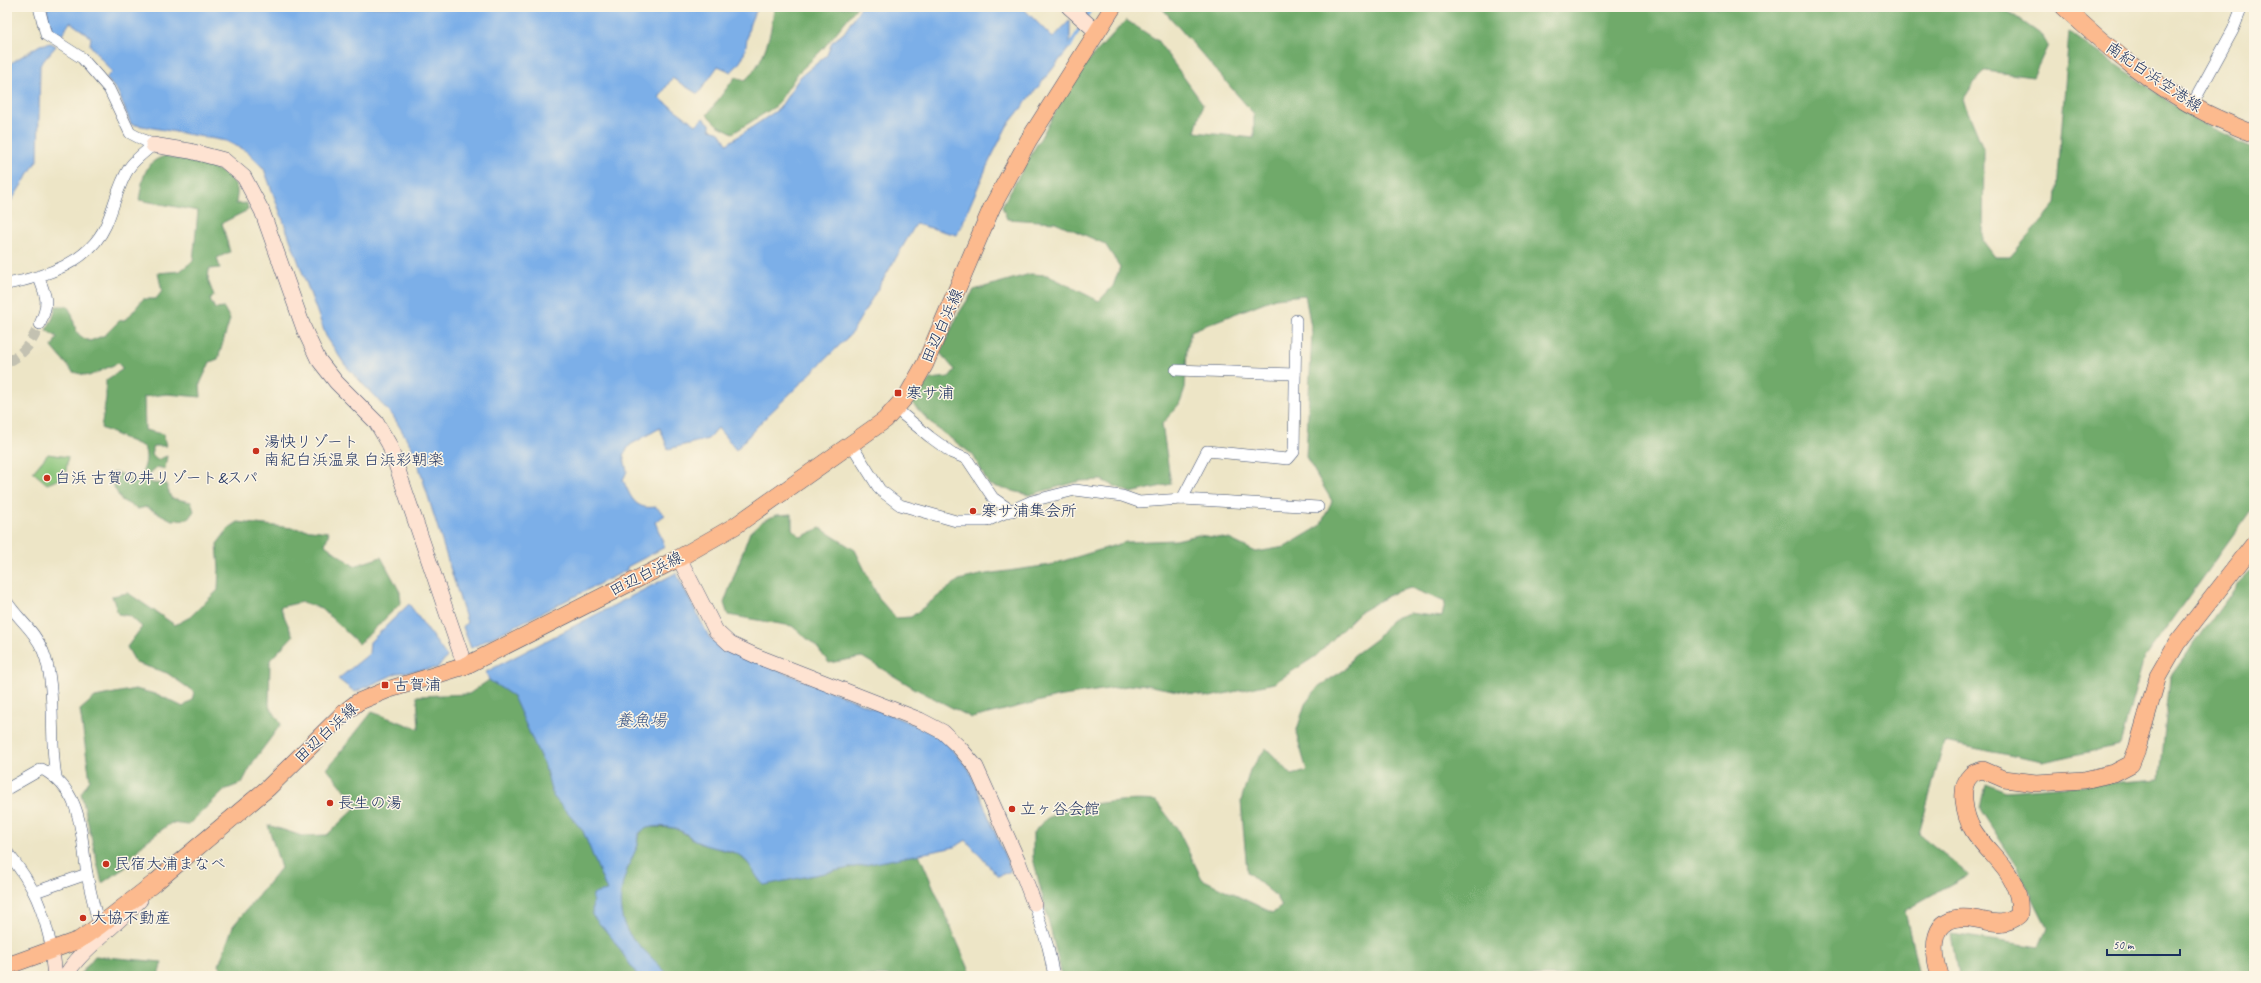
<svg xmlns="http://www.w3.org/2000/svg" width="2261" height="983" viewBox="0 0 2261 983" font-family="Caveat,'Klee One',sans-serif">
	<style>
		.green { fill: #8ac57a; stroke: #527a6c }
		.forest { fill: #6faa6a; stroke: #456c64 }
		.water { fill: #7bafe8; stroke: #4b6fa3 }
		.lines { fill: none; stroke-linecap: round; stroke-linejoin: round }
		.stream { stroke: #7bafe8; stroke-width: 3 }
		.street-tunnel { stroke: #c3c1b1; stroke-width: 11; stroke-dasharray: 11 5.5; stroke-linecap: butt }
		.street-casing { stroke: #3a4a6e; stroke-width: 12 }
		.secondary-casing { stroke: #3a4a6e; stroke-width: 16 }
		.primary-casing { stroke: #3a4a6e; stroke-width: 18 }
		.street { stroke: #fff; stroke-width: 11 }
		.secondary { stroke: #fee3d2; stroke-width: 15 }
		.primary { stroke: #fcba8e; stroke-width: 17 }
		.poi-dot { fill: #c8321e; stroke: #fcf5e5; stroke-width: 1.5 }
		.labels { text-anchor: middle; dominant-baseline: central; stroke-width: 3; stroke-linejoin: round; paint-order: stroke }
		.street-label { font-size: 16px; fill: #1b2f5e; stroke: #fcf5e5 }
		.poi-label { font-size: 16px; fill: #1b2f5e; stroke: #fcf5e5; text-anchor: start }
		.water-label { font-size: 17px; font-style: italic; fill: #385587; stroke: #fcf5e5 }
	</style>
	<rect width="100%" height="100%" fill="#fcf5e5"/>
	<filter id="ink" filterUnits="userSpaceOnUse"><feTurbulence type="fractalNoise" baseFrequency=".025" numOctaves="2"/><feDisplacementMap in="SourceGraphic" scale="8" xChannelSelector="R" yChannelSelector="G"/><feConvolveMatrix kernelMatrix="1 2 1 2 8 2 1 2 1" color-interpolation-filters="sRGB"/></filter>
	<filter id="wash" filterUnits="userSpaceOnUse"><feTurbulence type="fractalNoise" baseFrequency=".012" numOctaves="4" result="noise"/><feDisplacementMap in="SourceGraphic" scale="16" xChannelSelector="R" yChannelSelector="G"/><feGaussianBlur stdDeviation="0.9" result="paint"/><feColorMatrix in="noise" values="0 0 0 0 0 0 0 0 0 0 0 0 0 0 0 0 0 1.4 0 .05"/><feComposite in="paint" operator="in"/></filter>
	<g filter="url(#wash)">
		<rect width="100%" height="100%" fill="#ede5c6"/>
		<!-- green -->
		<polygon class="green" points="48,454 68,457 65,477 47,484 33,472"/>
		<!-- forest -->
		<g class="forest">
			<path d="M774 7H857L822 50 798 73 776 106 733 133 717 125 707 115 735 77 745 80C765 63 772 31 774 7Z"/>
			<path d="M1161 7H2002L2043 36 2048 45 2033 77 1986 71 1974 83 1963 100 1984 150 1983 241 1995 257H2010L2056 204 2069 32 2196 120 2254 149V506L2144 658 2120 745 2043 762 1944 742 1919 834 1969 874 1905 910 1919 976H1062L1033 858V833C1037 829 1041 823 1046 819 1070 804 1128 798 1156 801L1177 828 1202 879 1273 913 1282 906 1277 897 1247 872 1241 801 1250 770 1266 748 1292 775 1307 771 1296 733 1305 704 1319 686 1346 669 1353 656 1377 638 1392 619 1409 613 1442 617 1445 602 1411 588 1395 592 1360 612 1316 656 1274 683 1210 697 1140 684 1057 697 972 718 914 688 862 657 829 663 816 646 792 626 728 615 724 603 750 532 763 521 776 515 792 514V529L801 537 820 528 855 550 879 599 896 618 911 617 959 580 980 575 1050 565 1126 542 1176 540 1198 535 1229 539 1256 552 1285 547 1320 526 1332 501 1306 457 1312 332 1305 295 1275 298 1191 331 1187 349 1185 389 1180 403 1162 424 1171 484 1131 493 1101 480 1080 481 1029 495 989 485 973 455 934 426 911 402 930 379 949 377 955 370 940 353 959 313 974 290 1030 274 1047 275 1099 301 1113 286 1120 267 1105 244 1055 222 1007 219 1002 206 1078 72 1126 20 1157 40 1203 104 1195 132 1254 138V114Z"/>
			<path d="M166 156C186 161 231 166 237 189 238 193 236 200 236 204L247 203 248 210 222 223 230 252 217 258 220 268 209 269 208 280 214 296 210 299 215 309 224 308 230 319 218 359 210 362 200 384 201 397 167 394 144 397 145 430 163 434 166 446H154L151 454 157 460 167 456 165 469 157 467 150 473 151 483 166 484 171 498 191 502 194 511 188 519 172 520 146 507 138 509 121 500 112 483 110 475 114 472C124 473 127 479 135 482 144 472 149 460 144 447L101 428 106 398V380L123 369 118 363 89 376 73 372 52 347 57 337 46 330 53 318 56 306H67C79 321 68 333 90 341L105 335 119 321 127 319 143 299H156L162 291 158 273 180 271 193 261 198 211 139 200C143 180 143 161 166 156Z"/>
			<polygon points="238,522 329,532 325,545 354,566 381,557 400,592 401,603 359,644 321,608 302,602 280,607 293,636 270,660 269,705 281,724 253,762 242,783 224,790 188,825 171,823 144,843 132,856 126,867 102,883 81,793 90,780 80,710 95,697 135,689 159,695 183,707 192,700 194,692 167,673 136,663 127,647 142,627 130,616 118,614 112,596 128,593 175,625 190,617 218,590 219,569 217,544 229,528"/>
			<polygon points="2254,568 2254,976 1958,976 1951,934 2039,947 2047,927 2015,863 1980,809 1985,783 2006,791 2160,779 2170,677 2238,584"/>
			<polygon points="489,680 513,696 545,767 553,796 583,831 607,891 592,915 612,938 638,976 225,976 219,965 233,926 281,868 268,825 302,836 327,835 358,805 327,769 372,712 419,729 417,696 469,694"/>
			<path d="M649 827 675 828 701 844 738 854 752 867 759 880 764 885 919 854 972 976H669C661 966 631 939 627 931 612 901 625 872 638 845 636 836 641 830 649 827Z"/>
			<polygon points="95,956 162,962 158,976 79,976"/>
		</g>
		<!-- water -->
		<g class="water">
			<path d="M47 7H760C746 21 749 37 744 54 742 61 736 67 731 72L718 66 698 94 672 78 659 98 696 125 703 118 710 124V129L720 132 727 144 779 109 800 77 827 55 832 42 844 33 861 7H1022L1053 38 1070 20V47L1007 126 988 164 957 235 916 224 851 334 762 421 736 450 718 428 708 439 668 449 660 428 630 445 623 455 627 471 623 480C631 497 634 510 656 507L665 515 655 522 665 547 627 567V570L471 648 463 627 467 622 414 451 393 416 345 365 326 336 264 169 248 152 226 141 131 124 118 92 106 78 112 72 90 45 91 37 70 22 60 38C50 33 47 18 47 7Z"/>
			<polygon points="51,43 56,46 40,65 38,159 12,200 7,201 7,69 8,65 40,45"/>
			<path d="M676 573 709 637 726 649 910 723 942 738 969 769 1011 871 998 876 966 840 955 847 764 885C754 876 752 863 739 855 728 848 712 849 700 843 692 839 683 830 674 828 660 825 633 824 638 845 625 872 612 901 627 931 631 939 661 966 669 976H638L612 938 592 915 593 894 607 891 583 831 553 796 545 767 513 696 489 680 486 672Z"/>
			<polygon points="409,604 447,657 437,668 397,673 355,692 338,679 369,654 370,642"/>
		</g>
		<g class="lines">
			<!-- stream -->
			<g class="stream">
				<polyline points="1087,16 1092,7"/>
				<polyline points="1070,47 1082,24"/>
			</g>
		</g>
	</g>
	<g filter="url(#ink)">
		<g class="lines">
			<!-- street-tunnel -->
			<path class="street-tunnel" d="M7 362C25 354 32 341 40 324"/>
			<!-- street casing -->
			<g class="street-casing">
				<g id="street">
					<polyline points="2192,105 2233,30 2242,7"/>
					<path d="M39 278C47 298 49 303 40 324"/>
					<path d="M7 284C44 277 89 263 106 225 114 207 118 185 129 168 134 160 145 152 153 145L130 133 109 89 82 58 46 35 39 7"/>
					<polyline points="1176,370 1295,374"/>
					<polyline points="896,409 930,437 952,453 967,459 993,498 1012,511"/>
					<polyline points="851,444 880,490 900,505 956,521 987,521 1032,501 1075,490 1122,496 1139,502 1182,499 1318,507"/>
					<polyline points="1182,499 1207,451 1288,459 1294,452 1296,320"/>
					<path d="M7 602C18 619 35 631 43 651 57 684 49 740 56 776"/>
					<path d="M7 789 42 769C84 792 80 833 87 874 90 892 95 909 99 926"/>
					<path d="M7 852C34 885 44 910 52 951"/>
					<polyline points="35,892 87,874"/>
					<polyline points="1034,903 1048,947 1054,976"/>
				</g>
			</g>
			<!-- secondary casing -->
			<g class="secondary-casing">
				<g id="secondary">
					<polyline points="1069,7 1097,32"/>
					<polyline points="153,145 190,151 224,160 244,177 262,211 304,329 318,359 336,382 376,422 389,444 465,666"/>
					<polyline points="679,558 716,631 730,644 756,656 920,720 943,732 960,748 976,767 1018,861 1034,903"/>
					<polyline points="52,951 55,976"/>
					<path d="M66 976C75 955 122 920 140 900"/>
				</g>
			</g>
			<!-- primary casing -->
			<g class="primary-casing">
				<g id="primary">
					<path d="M2064 7C2107 47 2153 86 2206 113 2222 121 2238 127 2254 134"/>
					<polyline points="7,966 79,940 99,926 157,881 268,788 345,712 358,702 387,690 465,666 679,558 735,526 885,420 908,394 925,364 992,207 1028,141 1113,7"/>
					<path d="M1940 976C1932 950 1930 914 1969 918 1987 920 2003 929 2019 915 2020 905 2019 896 2015 887 2007 865 1985 850 1973 830 1965 817 1958 787 1971 775 1974 772 1979 771 1983 770L2004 779 2036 783 2084 780 2114 773 2131 764 2137 749 2158 676 2177 643 2254 544"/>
				</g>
			</g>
			<!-- street -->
			<use href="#street" class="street"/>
			<!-- secondary -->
			<use href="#secondary" class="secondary"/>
			<!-- primary -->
			<use href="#primary" class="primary"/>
		</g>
	</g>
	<!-- markers -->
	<g class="poi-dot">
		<rect x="894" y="389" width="8" height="8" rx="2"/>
		<circle cx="256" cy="451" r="4"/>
		<circle cx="47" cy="478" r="4"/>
		<circle cx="973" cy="511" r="4"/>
		<rect x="381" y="681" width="8" height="8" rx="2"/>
		<circle cx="330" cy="803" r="4"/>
		<circle cx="1012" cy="809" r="4"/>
		<circle cx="106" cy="864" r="4"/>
		<circle cx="83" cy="918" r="4"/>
	</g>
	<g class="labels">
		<!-- street labels -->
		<g class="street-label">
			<text transform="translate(2154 77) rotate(34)">南紀白浜空港線</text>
			<text transform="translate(942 326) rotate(-66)">田辺白浜線</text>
			<text transform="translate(646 574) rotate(-27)">田辺白浜線</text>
			<text transform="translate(326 733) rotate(-43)">田辺白浜線</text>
		</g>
		<!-- poi labels -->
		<g class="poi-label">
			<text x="906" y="393">寒サ浦</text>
			<text x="264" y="442">湯快リゾート<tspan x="264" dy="18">南紀白浜温泉 白浜彩朝楽</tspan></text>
			<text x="55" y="478">白浜 古賀の井リゾート&amp;スパ</text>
			<text x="981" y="511">寒サ浦集会所</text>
			<text x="393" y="685">古賀浦</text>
			<text x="338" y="803">長生の湯</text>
			<text x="1020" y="809">立ヶ谷会館</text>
			<text x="114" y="864">民宿大浦まなべ</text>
			<text x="91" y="918">大協不動産</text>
		</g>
		<!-- water labels -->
		<g class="water-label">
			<text x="641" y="720">養魚場</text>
		</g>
	</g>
	<!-- margin -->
	<rect width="2261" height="983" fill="none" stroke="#fcf5e5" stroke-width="24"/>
	<!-- scale -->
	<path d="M2107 949v6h73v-6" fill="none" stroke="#1b2f5e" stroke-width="2"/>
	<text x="2113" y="949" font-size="12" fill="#1b2f5e" stroke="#fcf5e5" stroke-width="3" paint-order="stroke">50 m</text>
</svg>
